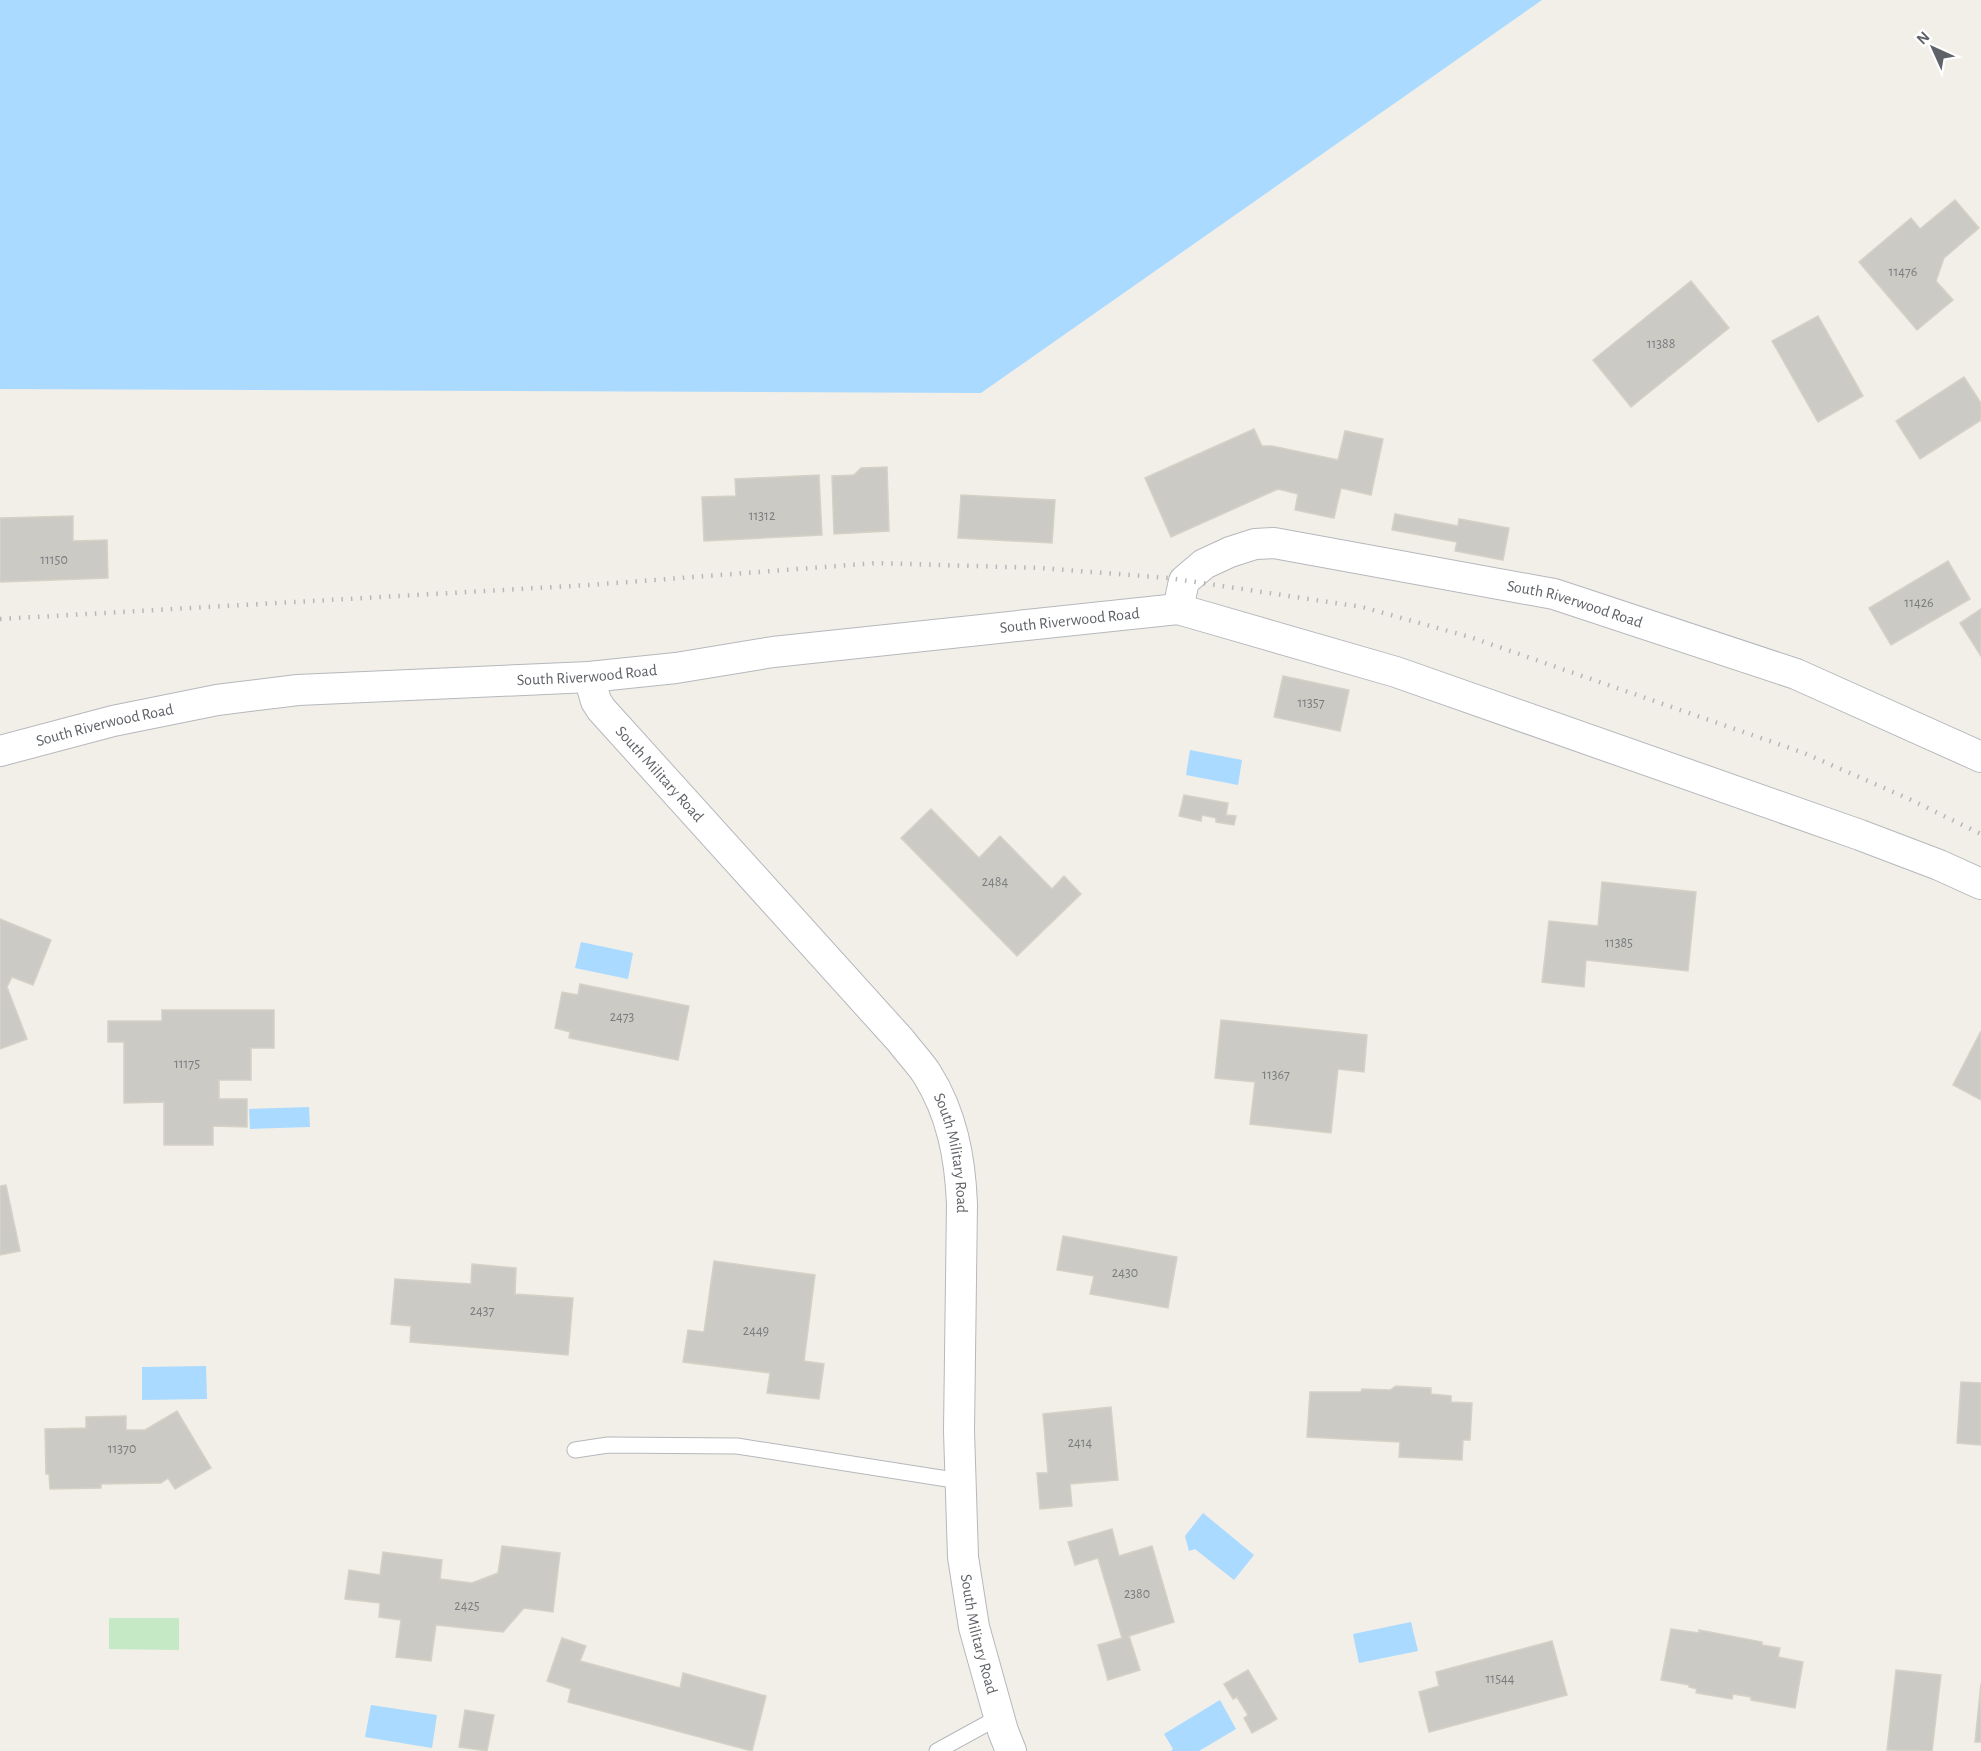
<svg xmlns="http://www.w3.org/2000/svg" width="1981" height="1751" viewBox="0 0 1981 1751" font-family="'Alegreya Sans',sans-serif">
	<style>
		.green { fill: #c5e8c5 }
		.water { fill: #aadaff }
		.building { fill: #cccac5; stroke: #d6d1c6; stroke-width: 1.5 }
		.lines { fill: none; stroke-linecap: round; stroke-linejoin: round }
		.service-casing { stroke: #b5b8bc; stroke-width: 17 }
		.minor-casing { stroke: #b5b8bc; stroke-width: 32 }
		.service { stroke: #fff; stroke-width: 15 }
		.minor { stroke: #fff; stroke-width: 30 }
		.rail { stroke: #b6b7b8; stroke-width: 4.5; stroke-dasharray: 1.5 8; stroke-linecap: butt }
		.labels { text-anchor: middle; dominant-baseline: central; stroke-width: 6; stroke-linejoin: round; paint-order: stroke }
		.number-label { font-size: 14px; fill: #7a7d7f }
		.street-label { font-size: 16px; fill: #5f6368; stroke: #fff }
	</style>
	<rect width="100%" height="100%" fill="#f1efe8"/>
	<!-- green -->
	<polygon class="green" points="109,1618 179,1618 179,1650 109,1649"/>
	<!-- water -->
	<g class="water">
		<polygon points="0,0 1542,0 981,393 0,389"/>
		<polygon points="1190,750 1242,760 1238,785 1186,775"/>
		<polygon points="581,942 633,953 628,979 575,968"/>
		<polygon points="309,1107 310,1127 250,1129 249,1109"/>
		<polygon points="206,1366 207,1399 142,1400 142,1367"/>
		<polygon points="1203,1513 1254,1555 1234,1580 1195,1549 1189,1551 1185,1536"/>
		<polygon points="1411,1622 1418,1651 1359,1663 1353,1634"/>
		<polygon points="1220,1700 1236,1729 1199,1751 1171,1751 1173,1749 1164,1734"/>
		<polygon points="371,1705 437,1715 432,1748 365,1737"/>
	</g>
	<!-- building -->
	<g class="building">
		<polygon points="1955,200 1979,228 1944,258 1936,281 1953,300 1917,330 1859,262 1911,218 1920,229"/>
		<polygon points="1691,281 1729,328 1631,407 1593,360"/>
		<polygon points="1818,316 1863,396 1818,422 1772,341"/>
		<polygon points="1964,377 1981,403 1981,420 1920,459 1896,421"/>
		<polygon points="1254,429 1262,446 1272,446 1338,460 1345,431 1383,439 1371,495 1341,488 1334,518 1295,510 1298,494 1278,489 1171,537 1145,478"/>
		<polygon points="887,467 889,531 834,534 832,476 854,475 861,468"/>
		<polygon points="819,475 822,535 704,541 702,497 736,496 735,479"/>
		<polygon points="961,495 1055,500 1052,543 958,538"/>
		<polygon points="1395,514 1458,526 1459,519 1509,528 1503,560 1455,551 1457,542 1392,530"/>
		<polygon points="73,516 73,541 107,540 108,578 0,582 0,518"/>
		<polygon points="1948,561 1970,599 1891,645 1869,608"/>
		<polygon points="1981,609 1981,656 1960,623"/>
		<polygon points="1283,676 1349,690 1340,731 1274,717"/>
		<polygon points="1184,795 1228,803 1226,815 1236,816 1234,825 1216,822 1216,818 1202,815 1201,821 1179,816"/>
		<polygon points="931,809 979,858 1000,836 1052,889 1064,876 1081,894 1017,956 901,838"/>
		<polygon points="1602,882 1696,892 1688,971 1586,960 1584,987 1542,982 1549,921 1598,926"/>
		<polygon points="0,919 51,940 33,985 12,977 7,987 27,1039 0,1049"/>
		<polygon points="580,984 689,1006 678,1060 569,1038 570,1032 555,1028 562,992 578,995"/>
		<polygon points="162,1010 274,1010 274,1048 251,1048 251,1080 219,1080 219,1099 247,1099 247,1127 213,1126 213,1145 164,1145 164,1102 124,1103 124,1042 108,1042 108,1021 162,1021"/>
		<polygon points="1221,1020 1367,1035 1364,1072 1338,1069 1331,1133 1250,1124 1255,1082 1215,1078"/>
		<polygon points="1981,1031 1981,1100 1953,1085"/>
		<polygon points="6,1185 20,1251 0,1255 0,1186"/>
		<polygon points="1063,1236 1177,1257 1168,1308 1090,1294 1094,1276 1057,1270"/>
		<polygon points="714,1261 815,1275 804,1361 824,1364 819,1399 767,1393 770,1373 683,1362 688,1330 704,1332"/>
		<polygon points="472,1264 516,1268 515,1294 573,1298 568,1355 410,1342 411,1326 391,1324 395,1279 471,1284"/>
		<polygon points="1961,1382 1981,1383 1981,1445 1957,1443"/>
		<polygon points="1396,1386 1431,1388 1431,1394 1451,1396 1451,1402 1472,1403 1470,1440 1463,1440 1462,1460 1399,1457 1400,1442 1307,1437 1310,1392 1361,1392 1362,1389 1390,1390"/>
		<polygon points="1111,1407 1118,1480 1070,1484 1072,1506 1040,1509 1037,1473 1048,1473 1043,1414"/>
		<polygon points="177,1411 211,1468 175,1489 168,1478 161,1483 101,1484 101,1488 50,1489 49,1474 46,1474 45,1429 86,1428 86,1417 126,1416 126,1430 145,1430"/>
		<polygon points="1112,1529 1119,1556 1152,1546 1174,1622 1129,1636 1140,1670 1108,1680 1098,1645 1122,1638 1098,1558 1075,1565 1068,1542"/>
		<polygon points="502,1546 560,1553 553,1612 524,1608 503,1632 436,1625 431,1661 396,1657 401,1620 379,1617 380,1603 345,1599 349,1570 380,1575 383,1552 442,1560 440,1579 472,1583 498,1573"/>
		<polygon points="1671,1629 1699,1633 1699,1630 1762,1642 1762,1645 1780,1648 1778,1657 1803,1662 1795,1708 1751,1700 1751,1697 1733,1694 1732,1699 1696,1693 1697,1689 1689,1687 1689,1685 1661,1680"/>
		<polygon points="562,1638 586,1646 580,1661 680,1688 683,1673 766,1696 752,1751 568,1702 571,1689 547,1681"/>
		<polygon points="1552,1641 1567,1695 1429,1732 1419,1692 1439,1686 1436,1672"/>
		<polygon points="1248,1670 1277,1719 1252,1733 1244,1718 1248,1715 1237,1697 1233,1699 1224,1684"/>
		<polygon points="1896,1670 1941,1675 1932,1751 1887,1750"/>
		<polygon points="1981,1683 1981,1742 1975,1742"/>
		<polygon points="465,1710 494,1715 487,1751 459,1747"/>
	</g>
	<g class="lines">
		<!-- service casing -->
		<g class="service-casing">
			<g id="service">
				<polyline points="575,1450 608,1445 737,1446 960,1481"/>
				<polyline points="937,1751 999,1717"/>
			</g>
		</g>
		<!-- minor casing -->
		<g class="minor-casing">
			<g id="minor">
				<path id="s1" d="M1178 609 1184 581 1204 564 1230 552 1255 544 1274 543 1554 594 1796 674 1981 757"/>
				<path id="s2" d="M589 677 596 701 601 709 901 1041C909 1052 920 1063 927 1074 952 1114 960 1157 962 1204L959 1431 963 1557 974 1627 1003 1731 1011 1751"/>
				<path id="s3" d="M0 751 113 721 217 700 298 690 589 677 676 668 773 652 1178 609 1396 672 1860 835 1939 865 1981 884"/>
			</g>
		</g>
		<!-- service -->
		<use href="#service" class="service"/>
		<!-- minor -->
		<use href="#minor" class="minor"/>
		<!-- rail -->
		<polyline class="rail" points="0,619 589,585 876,563 1040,568 1169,578 1362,607 1470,637 1804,753 1907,798 1981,834"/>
	</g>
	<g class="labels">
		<!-- number labels -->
		<g class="number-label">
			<text x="1903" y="272">11476</text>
			<text x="1661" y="344">11388</text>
			<text x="762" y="516">11312</text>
			<text x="54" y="560">11150</text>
			<text x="1919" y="603">11426</text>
			<text x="1311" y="703">11357</text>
			<text x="995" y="882">2484</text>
			<text x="1619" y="943">11385</text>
			<text x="622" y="1017">2473</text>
			<text x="187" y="1064">11175</text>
			<text x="1276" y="1075">11367</text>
			<text x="1125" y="1273">2430</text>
			<text x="482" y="1311">2437</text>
			<text x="756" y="1331">2449</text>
			<text x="1080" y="1443">2414</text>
			<text x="122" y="1449">11370</text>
			<text x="1137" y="1594">2380</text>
			<text x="467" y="1606">2425</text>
			<text x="1500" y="1679">11544</text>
		</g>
		<!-- street labels -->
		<g class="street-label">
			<text stroke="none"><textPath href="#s1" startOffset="436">South Riverwood Road</textPath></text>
			<text stroke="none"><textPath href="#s3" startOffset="1080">South Riverwood Road</textPath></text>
			<text stroke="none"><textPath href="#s3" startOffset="594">South Riverwood Road</textPath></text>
			<text stroke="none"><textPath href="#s3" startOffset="108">South Riverwood Road</textPath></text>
			<text stroke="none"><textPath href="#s2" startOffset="122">South Military Road</textPath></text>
			<text stroke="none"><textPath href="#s2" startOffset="608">South Military Road</textPath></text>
			<text stroke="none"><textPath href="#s2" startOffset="1092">South Military Road</textPath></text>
		</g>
	</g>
	<!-- north arrow -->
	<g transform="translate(1933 48) rotate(315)" stroke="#ffffff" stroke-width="4.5" paint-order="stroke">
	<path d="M0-4.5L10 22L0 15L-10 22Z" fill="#5f6368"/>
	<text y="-9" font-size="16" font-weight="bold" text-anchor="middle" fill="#5f6368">N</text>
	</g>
</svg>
